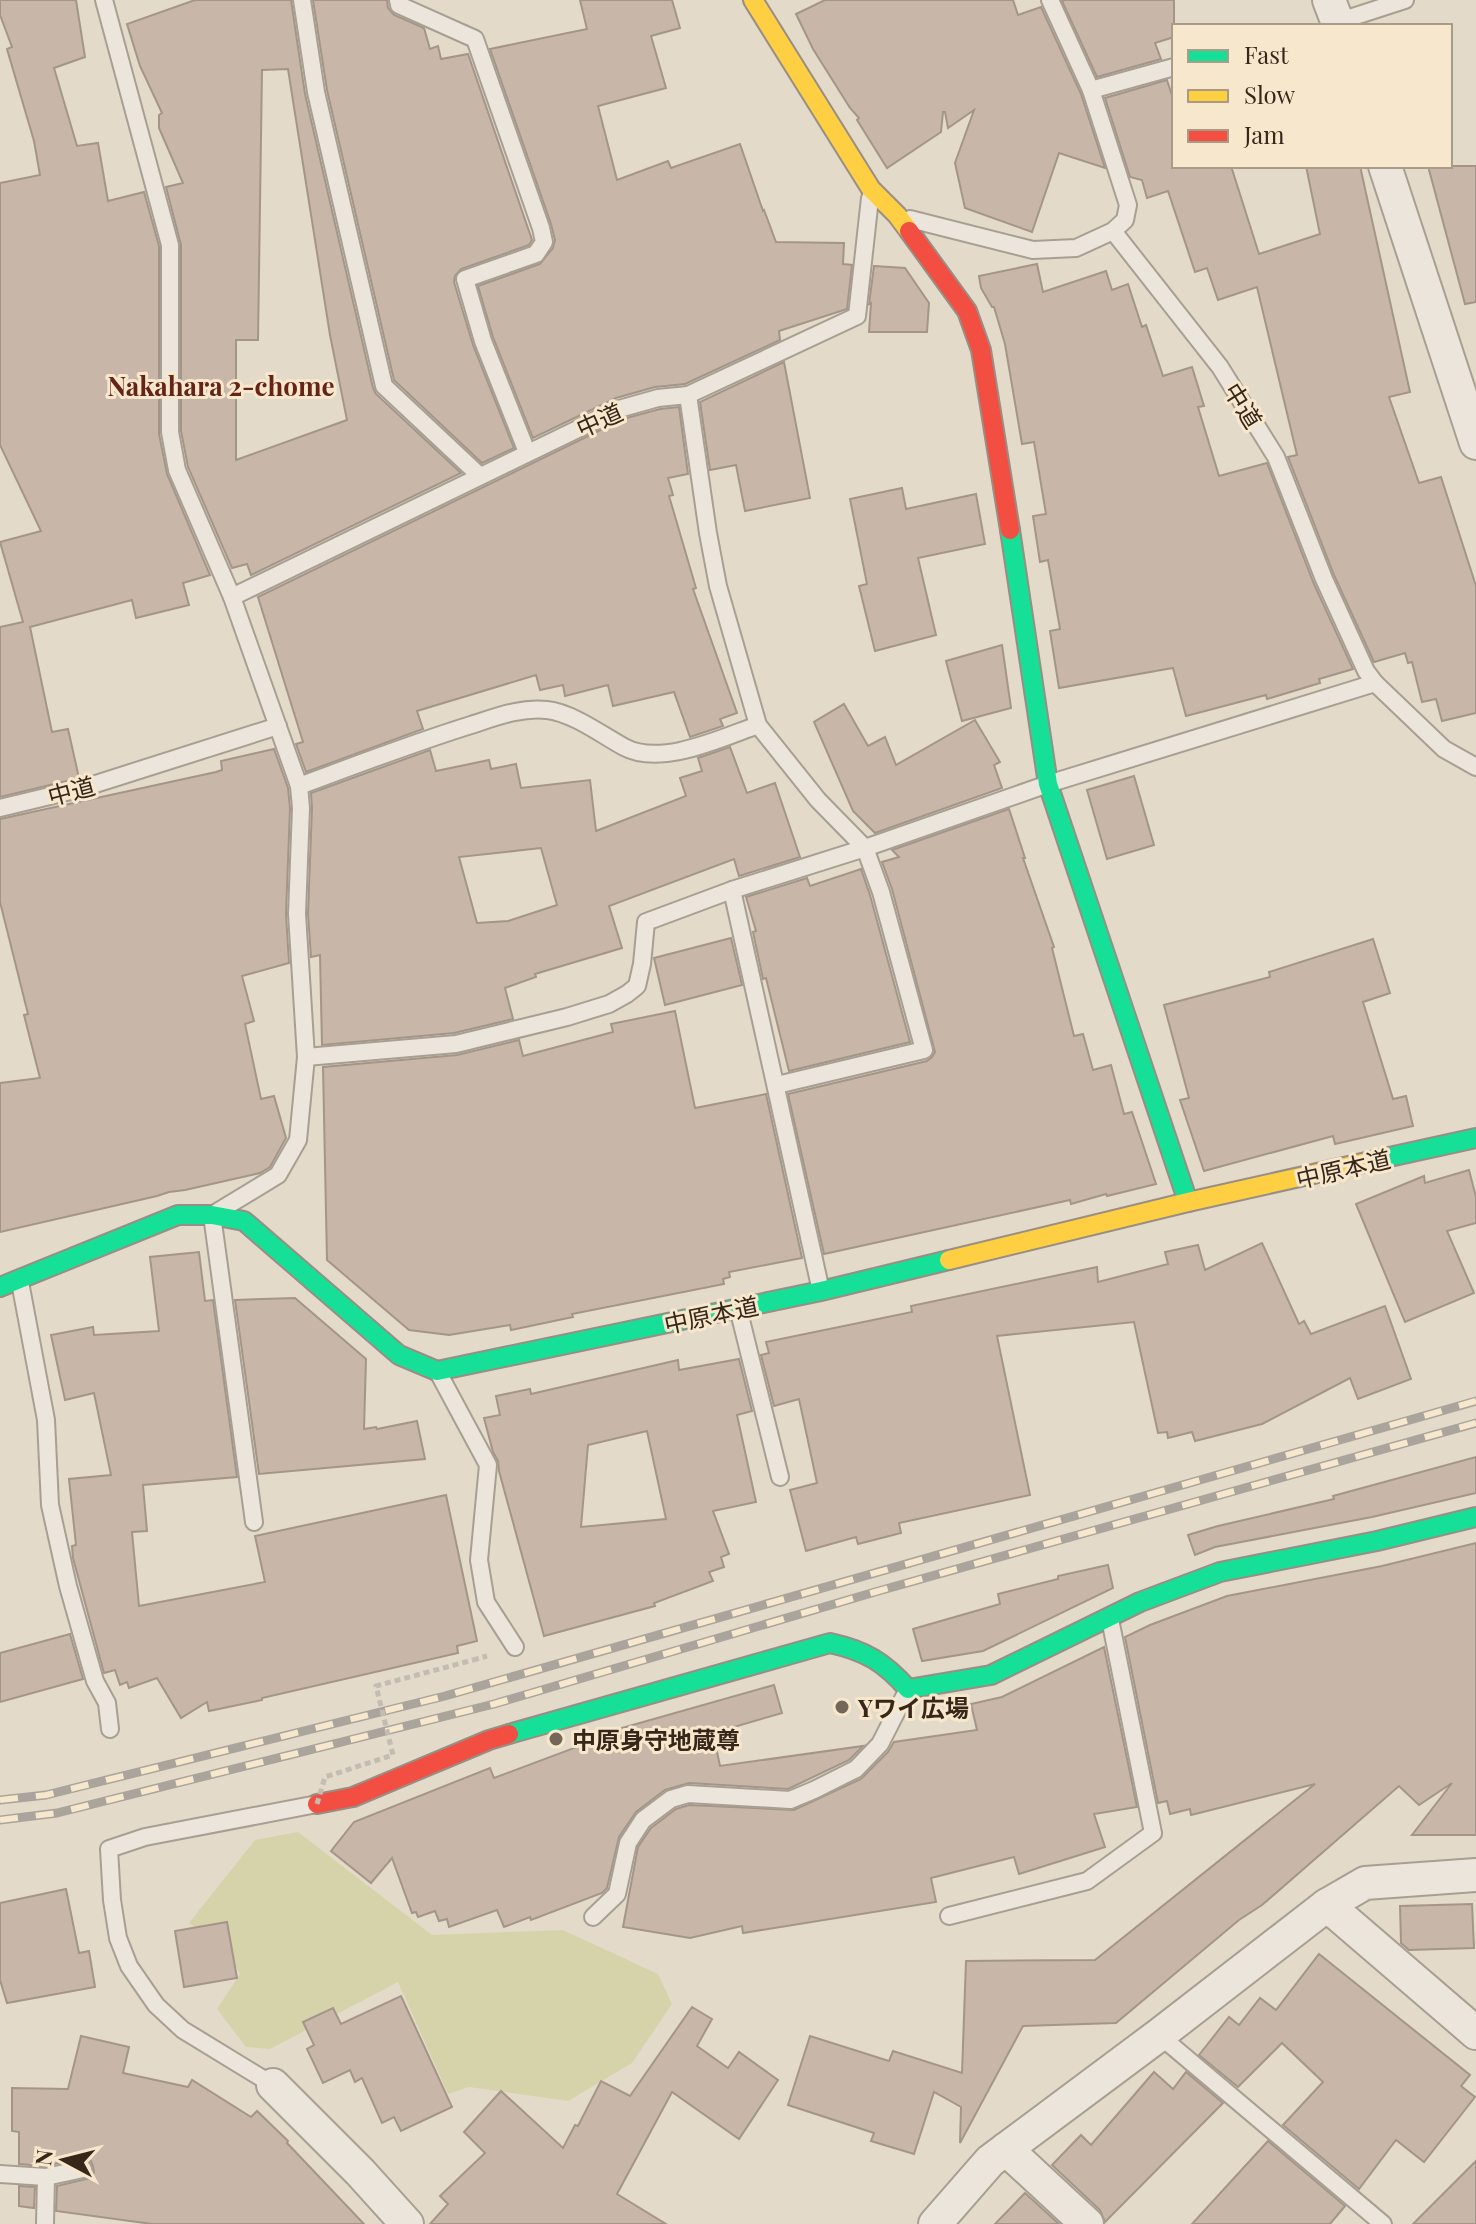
<svg xmlns="http://www.w3.org/2000/svg" width="1476" height="2224" viewBox="0 0 1476 2224" font-family="'Playfair Display','Noto Sans JP',serif">
	<style>
		.green { fill: #d6d3aa }
		.building { fill: #c8b7a9; stroke: #a49589; stroke-width: 2; fill-rule: evenodd }
		.lines { fill: none; stroke-linecap: round; stroke-linejoin: round }
		.lane-casing { stroke: #a89f93; stroke-width: 20 }
		.street-casing { stroke: #a89f93; stroke-width: 36 }
		.fast-casing { stroke: #988e83; stroke-width: 22 }
		.slow-casing { stroke: #988e83; stroke-width: 22 }
		.jam-casing { stroke: #988e83; stroke-width: 22 }
		.path { stroke: #c3bcb2; stroke-width: 5; stroke-dasharray: 6 4; stroke-linecap: butt }
		.lane { stroke: #ebe5db; stroke-width: 16 }
		.street { stroke: #ebe5db; stroke-width: 32 }
		.fast { stroke: #16e098; stroke-width: 18 }
		.slow { stroke: #ffcf43; stroke-width: 18 }
		.jam { stroke: #f24e42; stroke-width: 18 }
		.rail-casing { stroke: #aaa49c; stroke-width: 9 }
		.rail { stroke: #f7e8cd; stroke-width: 6; stroke-dasharray: 18; stroke-linecap: butt }
		.path-bridge { stroke: #c3bcb2; stroke-width: 5; stroke-dasharray: 6 4; stroke-linecap: butt }
		.poi-dot { fill: #746658; stroke: #f7e8cd; stroke-width: 3 }
		.labels { text-anchor: middle; dominant-baseline: central; stroke-width: 6; stroke-linejoin: round; paint-order: stroke }
		.street-label { font-size: 24px; fill: #37271b; stroke: #f7e8cd }
		.poi-label { font-size: 24px; font-weight: bold; fill: #37271b; stroke: #f7e8cd; text-anchor: start }
		.neighbourhood-label { font-size: 26px; font-weight: bold; fill: #662318; stroke: #f7e8cd }
	</style>
	<rect width="100%" height="100%" fill="#e4dac9"/>
	<!-- green -->
	<polygon class="green" points="298,1832 432,1935 563,1930 658,1974 672,2004 632,2063 568,2101 469,2087 448,2094 398,1982 270,2049 246,2047 217,2009 240,1974 231,1956 189,1923 255,1840"/>
	<!-- building -->
	<g class="building">
		<polygon points="0,0 76,0 85,57 54,68 77,146 98,143 108,201 144,192 159,246 159,434 167,474 210,575 183,583 189,605 136,618 132,600 30,627 52,732 68,729 79,778 0,797 0,627 23,622 0,542 41,531 0,445 0,183 40,175 34,141 7,49 12,47 0,15"/>
		<path d="M195 0H291L305 94 373 388 376 394 461 473 251 575 247 564 232 568 188 467 181 431V245L166 187 183 183 159 128V115L162 113 140 66 127 24ZM288 69 330 335 347 420 236 460V340H258L262 70Z"/>
		<polygon points="313,0 387,0 388,8 394,15 424,28 430,49 438,46 441,59 468,54 532,240 529,245 461,269 455,276 454,282 473,345 514,448 482,463 394,380 327,90"/>
		<polygon points="580,0 672,0 680,28 651,36 666,88 598,106 617,180 668,161 671,168 740,144 763,211 764,210 776,242 844,243 843,264 852,265 847,309 779,331 780,340 685,384 655,387 616,398 533,438 493,337 478,286 540,264 553,248 555,240 551,224 490,49 587,29"/>
		<polygon points="825,0 1013,0 1018,15 1041,7 1081,94 1105,168 1059,153 1032,232 965,208 955,163 974,110 948,128 945,112 943,112 941,132 887,168 857,120 859,118 850,108 813,49 796,14"/>
		<polygon points="1065,0 1174,0 1174,37 1155,43 1161,59 1097,77 1062,1"/>
		<polygon points="1167,80 1174,102 1174,166 1231,166 1259,254 1320,234 1306,166 1360,166 1410,392 1389,397 1419,483 1441,477 1476,586 1476,713 1442,721 1436,699 1422,702 1412,662 1408,663 1405,653 1374,662 1334,575 1288,457 1297,455 1257,287 1218,300 1207,268 1195,272 1168,191 1147,198 1142,180 1130,177 1105,98"/>
		<polygon points="1428,166 1476,166 1476,302 1465,304"/>
		<polygon points="1037,264 1043,292 1106,271 1112,290 1128,284 1142,327 1146,325 1163,376 1192,367 1204,406 1198,407 1219,476 1267,463 1314,584 1353,669 1319,679 1320,683 1267,699 1266,695 1186,716 1173,668 1059,688 1050,631 1060,629 1048,560 1040,562 1033,516 1046,514 1034,442 1022,444 1005,344 994,307 992,307 981,288 979,276"/>
		<polygon points="874,266 905,268 929,303 927,332 869,332 871,303 869,304"/>
		<polygon points="784,362 810,498 745,511 736,465 710,470 700,402"/>
		<polygon points="679,407 688,474 668,478 673,495 669,496 696,588 693,589 737,713 720,719 723,726 690,737 674,692 613,706 608,685 565,696 563,685 540,690 536,675 417,711 423,729 306,772 296,744 303,742 258,597 623,419 660,409"/>
		<polygon points="902,488 906,509 976,494 985,544 918,558 936,635 875,651 859,586 867,584 850,499"/>
		<polygon points="1002,645 1011,708 962,721 946,661"/>
		<polygon points="844,704 868,746 885,737 896,765 975,720 1000,762 994,765 1002,788 875,833 853,811 814,722"/>
		<path d="M730 747 747 793 775 783 800 857 739 876 734 859 609 906 622 948 535 974 536 977 505 988 513 1019 454 1033 322 1045 320 955 311 957 308 914 312 808 311 793 430 750 436 771 489 760 491 769 516 764 521 788 590 780 596 831 686 796 680 778 702 771 698 758ZM541 848 557 905 508 921 477 923 459 857Z"/>
		<polygon points="274,749 288,788 290,808 286,914 289,963 242,976 254,1021 245,1024 261,1099 274,1096 286,1138 270,1167 260,1173 185,1190 169,1192 157,1196 0,1232 0,1083 40,1078 24,1015 28,1014 0,902 0,819 216,772 222,770 221,761"/>
		<polygon points="1134,776 1154,845 1107,859 1087,790"/>
		<polygon points="1009,809 1025,858 1023,858 1054,947 1052,948 1074,1036 1083,1034 1093,1070 1111,1065 1124,1114 1132,1112 1156,1184 1107,1196 1106,1194 1071,1204 1070,1200 824,1254 788,1094 927,1061 932,1057 935,1052 892,889 882,862 899,857 892,850"/>
		<polygon points="861,869 870,895 910,1042 789,1071 766,978 763,979 753,932 756,931 746,897 807,878 810,886"/>
		<polygon points="731,938 742,985 665,1005 654,958"/>
		<polygon points="1373,939 1390,993 1363,1002 1393,1099 1406,1096 1413,1126 1335,1144 1333,1136 1204,1171 1180,1100 1189,1098 1164,1005 1270,977 1269,972"/>
		<polygon points="675,1011 695,1108 766,1094 802,1258 729,1272 730,1277 723,1279 724,1284 572,1314 573,1317 511,1330 510,1325 449,1335 409,1330 327,1260 323,1067 457,1055 519,1040 523,1056 613,1032 611,1024"/>
		<polygon points="1469,1170 1476,1197 1476,1223 1447,1231 1474,1293 1405,1322 1356,1204 1424,1176 1425,1183"/>
		<polygon points="1262,1243 1299,1324 1304,1321 1311,1334 1385,1306 1411,1379 1358,1399 1350,1378 1262,1424 1195,1441 1192,1432 1168,1438 1167,1432 1158,1433 1134,1322 997,1336 1030,1495 899,1523 901,1533 858,1544 856,1537 806,1551 790,1490 817,1483 799,1399 774,1406 761,1355 769,1353 766,1342 912,1312 911,1306 1097,1267 1098,1282 1168,1264 1165,1252 1198,1245 1205,1270"/>
		<polygon points="199,1252 205,1301 213,1300 237,1477 143,1485 147,1531 132,1532 139,1606 265,1582 255,1536 446,1495 477,1641 457,1646 458,1653 262,1698 262,1700 209,1711 207,1702 181,1718 157,1678 129,1688 127,1682 120,1685 115,1670 104,1673 73,1558 72,1546 76,1545 69,1479 111,1475 94,1393 65,1400 51,1335 93,1327 94,1335 159,1331 150,1257"/>
		<polygon points="295,1298 366,1359 364,1429 376,1427 377,1429 417,1421 425,1459 259,1474 235,1300"/>
		<path d="M739 1359 752 1411 737 1415 756 1502 713 1511 729 1554 721 1557 724 1567 709 1572 713 1581 654 1603 655 1606 544 1636 499 1471 498 1461 493 1452 484 1418 500 1415 496 1396 530 1389 531 1394 678 1360 679 1370ZM647 1431 666 1519 581 1527 588 1445Z"/>
		<polygon points="1476,1457 1476,1493 1372,1517 1215,1547 1195,1555 1188,1535 1218,1526 1334,1499 1333,1496"/>
		<polygon points="1476,1543 1476,1835 1412,1835 1452,1783 1419,1805 1399,1786 1262,1905 1239,1920 1116,2023 1023,2026 960,2143 961,2107 934,2092 914,2154 871,2141 874,2133 788,2105 810,2036 889,2061 893,2051 962,2073 966,1961 1095,1960 1315,1784 1191,1815 1190,1809 1170,1814 1167,1801 1158,1803 1125,1637 1150,1625 1227,1596 1382,1566"/>
		<polygon points="1108,1565 1113,1588 983,1651 922,1661 913,1629 1000,1604 998,1594 1058,1579 1058,1576"/>
		<polygon points="70,1634 83,1679 0,1702 0,1653"/>
		<polygon points="1104,1647 1137,1807 1094,1814 1105,1847 1019,1874 1014,1857 931,1878 936,1902 743,1933 742,1926 690,1938 623,1927 638,1847 651,1828 676,1809 689,1805 794,1810 861,1779 888,1752 894,1742 977,1730 971,1704 1002,1697"/>
		<polygon points="774,1685 782,1713 713,1733 720,1766 863,1746 849,1760 788,1789 689,1783 665,1790 636,1812 619,1837 607,1888 602,1893 531,1920 530,1917 504,1927 497,1910 449,1927 447,1919 439,1921 435,1911 418,1917 416,1912 412,1913 392,1858 371,1883 331,1851 354,1822 490,1768 494,1778 609,1735 608,1732"/>
		<polygon points="66,1889 79,1953 89,1951 95,1987 7,2003 0,1980 0,1903"/>
		<polygon points="1472,1904 1474,1948 1409,1950 1401,1943 1400,1906"/>
		<polygon points="227,1922 237,1978 184,1987 175,1931"/>
		<polygon points="1319,1954 1470,2075 1461,2086 1475,2097 1424,2162 1396,2140 1359,2189 1283,2125 1323,2082 1282,2043 1238,2087 1199,2055 1229,2017 1239,2025 1260,1998 1276,2010"/>
		<polygon points="401,1996 452,2107 401,2131 394,2117 382,2123 362,2078 355,2082 350,2070 323,2083 307,2049 314,2045 303,2022 333,2008 341,2024"/>
		<polygon points="692,2007 712,2019 697,2046 728,2068 739,2052 778,2080 739,2139 672,2092 617,2194 666,2224 430,2224 448,2204 440,2196 485,2153 464,2132 501,2091 563,2148 575,2125 578,2126 601,2081 630,2096"/>
		<polygon points="81,2036 129,2047 123,2073 188,2087 192,2080 251,2117 257,2111 288,2141 287,2143 364,2224 152,2224 56,2211 57,2186 90,2178 94,2172 93,2166 91,2161 81,2158 45,2166 19,2164 19,2132 12,2131 12,2088 68,2089"/>
		<polygon points="1154,2072 1173,2089 1186,2072 1223,2103 1105,2222 1100,2210 1052,2165 1081,2135 1091,2145"/>
		<polygon points="1268,2141 1345,2206 1330,2224 1192,2224"/>
		<polygon points="1476,2161 1476,2224 1413,2224"/>
		<polygon points="19,2186 35,2187 34,2208 19,2206"/>
		<polygon points="1025,2193 1059,2224 995,2224"/>
	</g>
	<g class="lines">
		<!-- lane casing -->
		<g class="lane-casing">
			<g id="lane">
				<polyline points="104,0 170,245 170,432 177,470 232,597 299,786 301,808 297,914 306,1057 298,1140 278,1175 212,1215 254,1522"/>
				<polyline points="302,0 316,92 384,386 480,476"/>
				<polyline points="398,0 399,5 475,39 541,228 544,242 536,254 465,279 483,341 527,452"/>
				<polyline points="1334,23 1405,0"/>
				<polyline points="1091,90 1174,67"/>
				<polyline points="910,219 1033,250 1076,248 1113,231 1125,220 1128,205 1091,90 1050,0"/>
				<polyline points="1113,231 1220,367 1276,457 1324,579 1366,671 1375,683 1444,749 1476,767"/>
				<polyline points="688,395 708,533 718,586 758,725 818,800 865,848 881,892 924,1050 777,1085"/>
				<polyline points="232,597 619,409 658,398 688,395 857,316 870,198"/>
				<path d="M299 786C356 765 413 743 471 725 496 717 521 707 547 710 573 713 602 735 624 747 661 767 721 738 758 725"/>
				<polyline points="0,808 83,788 278,726"/>
				<polyline points="732,890 821,1291"/>
				<polyline points="306,1057 456,1044 567,1017 609,1004 627,994 637,986 642,964 646,922 732,890 865,848 1048,784 1375,683"/>
				<polyline points="20,1282 46,1420 50,1505 68,1586 95,1681 107,1703 110,1729"/>
				<polyline points="739,1312 780,1477"/>
				<polyline points="439,1374 488,1465 479,1560 486,1602 515,1647"/>
				<polyline points="949,1916 1087,1881 1153,1833 1110,1619"/>
				<polyline points="593,1917 617,1894 628,1843 643,1820 671,1799 688,1794 790,1800 814,1790 856,1769 880,1744 907,1691"/>
				<polyline points="1159,2035 1383,2224"/>
				<polyline points="273,2085 183,2030 156,2005 129,1966 118,1938 112,1900 109,1849 145,1837 317,1804"/>
				<polyline points="0,2174 46,2177 83,2169"/>
				<polyline points="45,2224 46,2177"/>
			</g>
		</g>
		<!-- street casing -->
		<g class="street-casing">
			<g id="street">
				<polyline points="1329,0 1339,26"/>
				<polyline points="1385,166 1476,443"/>
				<polyline points="1327,1905 1476,2033"/>
				<polyline points="273,2085 360,2172 407,2224"/>
				<polyline points="1006,2149 1087,2224"/>
				<polyline points="935,2224 990,2161 1159,2035 1327,1905 1365,1883 1476,1875"/>
			</g>
		</g>
		<!-- fast casing -->
		<g class="fast-casing">
			<g id="fast">
				<polyline points="1010,530 1048,784 1188,1202"/>
				<polyline points="1371,1161 1476,1138"/>
				<polyline points="0,1287 178,1215 212,1215 244,1221 399,1355 437,1371 821,1291 949,1260"/>
				<path d="M509 1734 830 1643C866 1651 884 1662 908 1689L991 1675 1140 1602 1220 1572 1377 1541 1476 1517"/>
			</g>
		</g>
		<!-- slow casing -->
		<g class="slow-casing">
			<g id="slow">
				<polyline points="753,0 871,189 897,215 909,231"/>
				<polyline points="949,1260 1188,1202 1371,1161"/>
			</g>
		</g>
		<!-- jam casing -->
		<g class="jam-casing">
			<g id="jam">
				<polyline points="909,231 967,311 981,350 1010,530"/>
				<polyline points="317,1804 353,1797 489,1740 509,1734"/>
			</g>
		</g>
		<!-- path -->
		<polyline class="path" points="473,1660 487,1656"/>
		<!-- lane -->
		<use href="#lane" class="lane"/>
		<!-- street -->
		<use href="#street" class="street"/>
		<!-- fast -->
		<use href="#fast" class="fast"/>
		<!-- slow -->
		<use href="#slow" class="slow"/>
		<!-- jam -->
		<use href="#jam" class="jam"/>
		<!-- rail casing -->
		<g class="rail-casing">
			<g id="rail">
				<polyline points="0,1800 46,1795 445,1696 1476,1401"/>
				<polyline points="0,1820 57,1813 494,1704 875,1592 1476,1423"/>
			</g>
		</g>
		<!-- rail -->
		<use href="#rail" class="rail"/>
		<!-- path-bridge -->
		<polyline class="path-bridge" points="317,1804 325,1777 393,1755 376,1686 473,1660"/>
	</g>
	<!-- markers -->
	<g class="poi-dot">
		<circle cx="842" cy="1707" r="8"/>
		<circle cx="556" cy="1739" r="8"/>
	</g>
	<g class="labels">
		<!-- street labels -->
		<g class="street-label">
			<text transform="translate(1244 405) rotate(58)">中道</text>
			<text transform="translate(599 419) rotate(-24)">中道</text>
			<text transform="translate(71 790) rotate(-15)">中道</text>
			<text transform="translate(1343 1168) rotate(-13)">中原本道</text>
			<text transform="translate(711 1314) rotate(-12)">中原本道</text>
		</g>
		<!-- poi labels -->
		<g class="poi-label">
			<text x="858" y="1707">Yワイ広場</text>
			<text x="572" y="1739">中原身守地蔵尊</text>
		</g>
		<!-- neighbourhood labels -->
		<g class="neighbourhood-label">
			<text x="221" y="385">Nakahara 2-chome</text>
		</g>
	</g>
	<!-- legend -->
	<rect x="1172" y="24" width="280" height="144" fill="#f7e8cd" stroke="#aa9b86" stroke-width="2"/>
	<rect x="1188" y="50" width="40" height="12" fill="#16e098" stroke="#aa9b86" stroke-width="2"/>
	<text x="1244" y="64" font-size="24" fill="#37271b">Fast</text>
	<rect x="1188" y="90" width="40" height="12" fill="#ffcf43" stroke="#aa9b86" stroke-width="2"/>
	<text x="1244" y="104" font-size="24" fill="#37271b">Slow</text>
	<rect x="1188" y="130" width="40" height="12" fill="#f24e42" stroke="#aa9b86" stroke-width="2"/>
	<text x="1244" y="144" font-size="24" fill="#37271b">Jam</text>
	<!-- north arrow -->
	<g transform="translate(64 2160) rotate(277)" stroke="#f7e8cd" stroke-width="6" paint-order="stroke">
	<path d="M0-6L14 30L0 20L-14 30Z" fill="#37271b"/>
	<text y="-12" font-size="22" font-weight="bold" text-anchor="middle" fill="#37271b">N</text>
	</g>
</svg>
